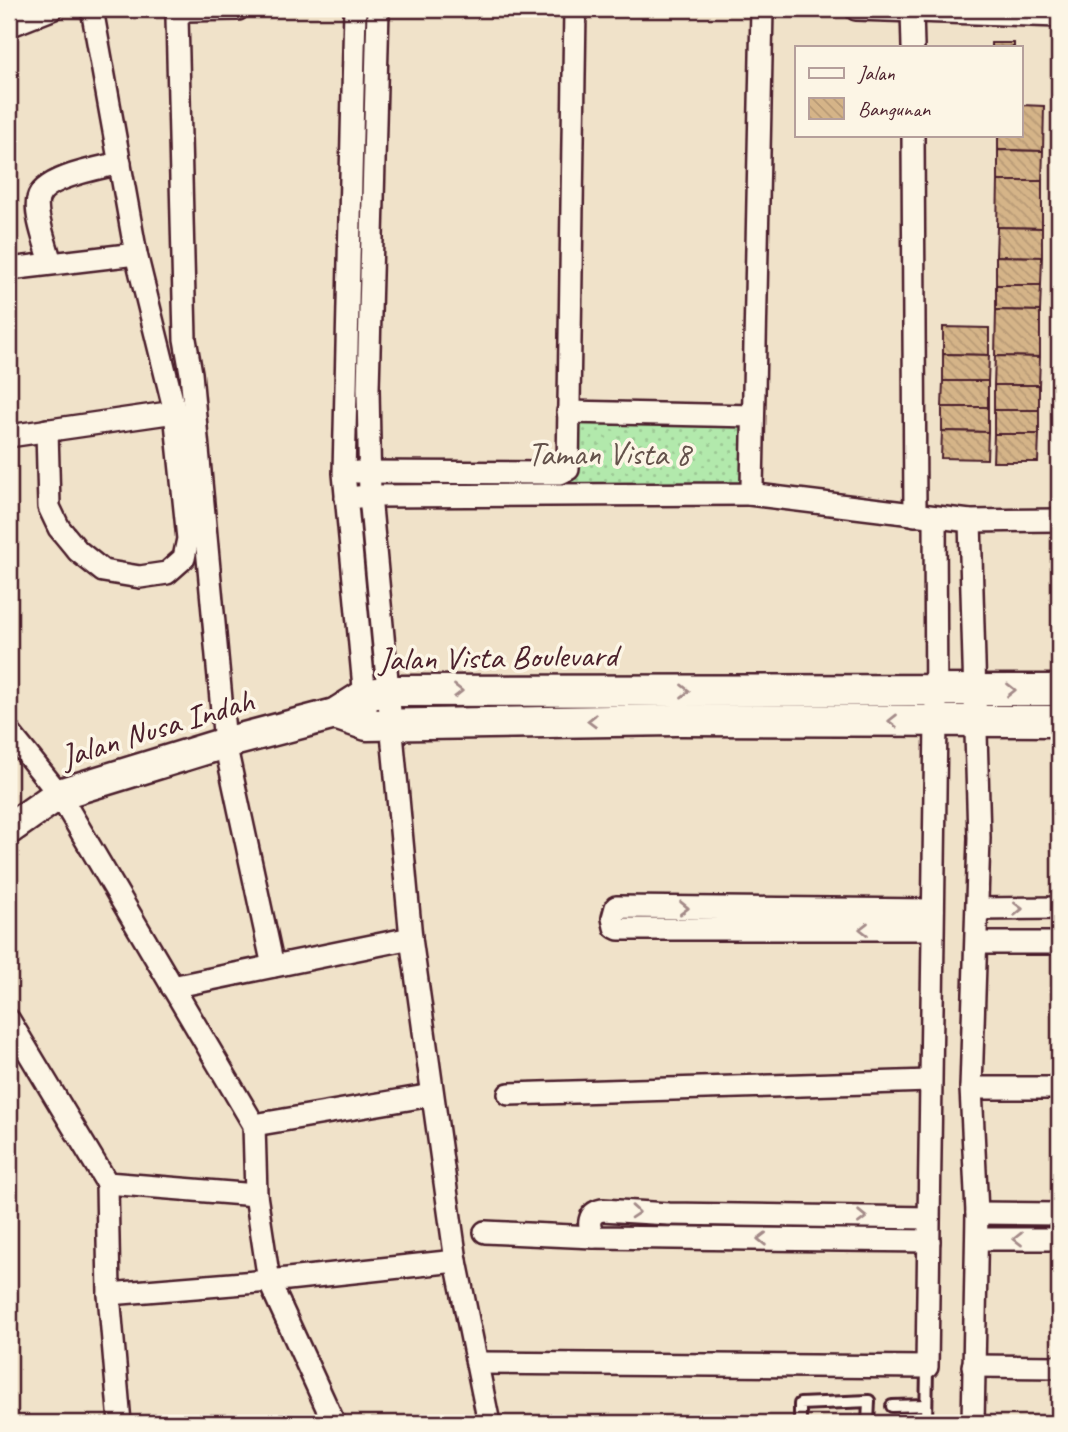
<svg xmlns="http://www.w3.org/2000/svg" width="1068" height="1432" viewBox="0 0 1068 1432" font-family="Caveat,sans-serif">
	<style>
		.grass { fill: url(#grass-dots); stroke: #7e846c; stroke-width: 2 }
		.building { fill: url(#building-back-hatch); stroke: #4a1f2b; stroke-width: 2 }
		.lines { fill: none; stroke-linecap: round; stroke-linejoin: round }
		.lane-casing { stroke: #4a1f2b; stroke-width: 16 }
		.street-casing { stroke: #4a1f2b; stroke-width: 26 }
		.secondary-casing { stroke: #4a1f2b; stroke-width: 35 }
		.lane { stroke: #fcf5e5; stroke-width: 10 }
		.street { stroke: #fcf5e5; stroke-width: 21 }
		.secondary { stroke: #fcf5e5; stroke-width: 30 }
		.oneway { stroke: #a38a88 }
		.labels { text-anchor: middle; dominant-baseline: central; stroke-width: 7; stroke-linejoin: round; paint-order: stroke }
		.park-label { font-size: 33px; fill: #64524b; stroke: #fcf5e5 }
		.street-label { font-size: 33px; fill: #4a1f2b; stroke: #fcf5e5 }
	</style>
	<defs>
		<pattern id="grass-dots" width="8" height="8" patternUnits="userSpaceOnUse" patternTransform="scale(1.75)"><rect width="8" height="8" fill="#b2e9ac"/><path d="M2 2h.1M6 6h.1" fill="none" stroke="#9bc794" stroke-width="1.8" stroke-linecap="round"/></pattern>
		<pattern id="building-back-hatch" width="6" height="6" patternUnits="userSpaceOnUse" patternTransform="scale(1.75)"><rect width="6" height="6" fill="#d5b488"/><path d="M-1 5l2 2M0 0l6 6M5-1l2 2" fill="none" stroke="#b89a76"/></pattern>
	</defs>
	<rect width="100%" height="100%" fill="#f0e2c9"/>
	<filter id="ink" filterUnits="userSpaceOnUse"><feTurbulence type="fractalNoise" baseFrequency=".0143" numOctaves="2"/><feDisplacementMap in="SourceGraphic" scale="14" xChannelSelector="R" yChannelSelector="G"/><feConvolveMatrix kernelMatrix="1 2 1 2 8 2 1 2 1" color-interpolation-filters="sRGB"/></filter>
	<g filter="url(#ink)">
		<!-- grass -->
		<polygon class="grass" points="568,412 753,416 749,494 568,495"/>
		<!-- building -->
		<g class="building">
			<rect x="991" y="43" width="23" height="4"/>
			<polygon points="1021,105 1044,106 1043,151 998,150 998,135 1021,135"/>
			<polygon points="998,150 1043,151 1042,181 998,181"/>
			<polygon points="998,181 1042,181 1042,228 997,227"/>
			<polygon points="997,227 1042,228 1042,257 996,256"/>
			<polygon points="996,256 1042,257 1041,285 996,285"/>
			<polygon points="996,285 1041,285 1040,311 996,310"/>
			<polygon points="996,310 1040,311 1040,357 995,356"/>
			<polygon points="943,327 989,328 989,355 943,354"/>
			<polygon points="943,354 989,355 988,381 943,381"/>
			<polygon points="995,356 1040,357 1039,385 994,385"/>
			<polygon points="943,381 988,381 988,407 942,407"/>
			<rect x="994" y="385" width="45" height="25"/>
			<polygon points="942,407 988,407 988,432 942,431"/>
			<rect x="994" y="410" width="45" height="24"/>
			<polygon points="942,431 988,432 987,459 941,458"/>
			<polygon points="994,434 1039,434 1038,462 993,462"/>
		</g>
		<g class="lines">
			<!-- lane casing -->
			<g class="lane-casing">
				<g id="lane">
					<polyline points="892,1406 926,1405"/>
					<polyline points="800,1423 800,1404 869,1401 868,1423"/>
					<polyline points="926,1423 927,1367"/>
				</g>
			</g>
			<!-- street casing -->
			<g class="street-casing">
				<g id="street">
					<polyline points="238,9 186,10 177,17 185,339 191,373 225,743 273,966"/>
					<polyline points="355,9 344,473 366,709"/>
					<polyline points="378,9 368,389 370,496 411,938 456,1261 489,1423"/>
					<polyline points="856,9 1059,16"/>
					<polyline points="912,10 913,47"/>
					<polyline points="9,26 52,9"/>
					<polyline points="913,135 915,515"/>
					<path d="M51 263C47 247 34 214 38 199 43 177 100 168 120 163"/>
					<polyline points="9,269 136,254"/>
					<polyline points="568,412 753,416"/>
					<polyline points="47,430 49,507 59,528 78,551 103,571 140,577 167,573 184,558 188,539 175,412 136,254 92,9"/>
					<polyline points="9,436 175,412"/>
					<polyline points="357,472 560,473 568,469 575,9"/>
					<polyline points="749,494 970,521 1059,520"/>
					<polyline points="346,498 370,496 749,494 752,487 762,9"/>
					<polyline points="970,521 979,838 971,1088 977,1213 973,1423"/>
					<polyline points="9,732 59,794 254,1125 256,1195 269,1281 334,1423"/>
					<polyline points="977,909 1059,908"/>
					<polyline points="932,929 619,929 615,927 613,918 616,907 933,910"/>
					<polyline points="977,943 1059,943"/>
					<polyline points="172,987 411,938"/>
					<polyline points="9,1020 107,1183 256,1195"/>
					<polyline points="971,1088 1059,1088"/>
					<polyline points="509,1094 930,1081"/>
					<polyline points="254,1125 432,1095"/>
					<polyline points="107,1183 109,1294 120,1423"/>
					<polyline points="977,1213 1059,1214"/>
					<polyline points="485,1232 594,1237 929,1241"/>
					<path d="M594 1237C587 1225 588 1213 602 1210L669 1214 929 1218"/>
					<polyline points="977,1239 1059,1239"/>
					<polyline points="109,1294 269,1281 456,1261"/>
					<polyline points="477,1363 927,1367 936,721 935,517"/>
					<polyline points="973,1366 1059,1367"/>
				</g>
			</g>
			<!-- secondary casing -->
			<g class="secondary-casing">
				<g id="secondary">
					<polyline points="335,714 367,725 675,720 1059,721"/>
					<polyline points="9,829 59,794 225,743 335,714 365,695 389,691 1059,690"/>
				</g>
			</g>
			<!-- lane -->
			<use href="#lane" class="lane"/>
			<!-- street -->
			<use href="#street" class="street"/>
			<!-- secondary -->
			<use href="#secondary" class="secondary"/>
		</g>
		<!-- one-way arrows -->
		<defs><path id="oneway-chevron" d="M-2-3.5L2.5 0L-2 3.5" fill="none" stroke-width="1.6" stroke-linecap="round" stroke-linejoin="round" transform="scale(1.75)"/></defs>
		<g class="oneway">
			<use href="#oneway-chevron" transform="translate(1011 690)"/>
			<use href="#oneway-chevron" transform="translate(458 691)"/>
			<use href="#oneway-chevron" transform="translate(685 691)"/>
			<use href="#oneway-chevron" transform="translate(592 721) rotate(179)"/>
			<use href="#oneway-chevron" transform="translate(893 721) rotate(-180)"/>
			<use href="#oneway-chevron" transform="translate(684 908) rotate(1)"/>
			<use href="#oneway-chevron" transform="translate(1018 909) rotate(-1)"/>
			<use href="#oneway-chevron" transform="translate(864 929) rotate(-180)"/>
			<use href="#oneway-chevron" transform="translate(635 1212) rotate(4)"/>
			<use href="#oneway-chevron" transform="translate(862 1217) rotate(1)"/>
			<use href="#oneway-chevron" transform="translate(762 1239) rotate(-179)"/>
			<use href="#oneway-chevron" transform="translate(1018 1239) rotate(180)"/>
		</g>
	</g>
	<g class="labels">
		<!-- park labels -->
		<g class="park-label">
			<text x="609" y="454">Taman Vista 8</text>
		</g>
		<!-- street labels -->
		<g class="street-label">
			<text transform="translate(498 657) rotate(-1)">Jalan Vista Boulevard</text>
			<text transform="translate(157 728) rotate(-17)">Jalan Nusa Indah</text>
		</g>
	</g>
	<!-- margin -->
	<rect width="1068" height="1432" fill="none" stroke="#fcf5e5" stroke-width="35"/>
	<rect x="18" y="18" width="1033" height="1397" fill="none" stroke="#4a1f2b" stroke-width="2.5" filter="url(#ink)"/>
	<!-- legend -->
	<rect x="795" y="46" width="228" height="91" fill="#fcf5e5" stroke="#b59f9b" stroke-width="2"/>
	<rect x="809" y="68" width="35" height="10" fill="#fcf5e5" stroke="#b59f9b" stroke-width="2"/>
	<text x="858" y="80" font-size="21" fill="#4a1f2b">Jalan</text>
	<rect x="809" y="98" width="35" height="21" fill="url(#building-back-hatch)" stroke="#b59f9b" stroke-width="2"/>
	<text x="858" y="116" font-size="21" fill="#4a1f2b">Bangunan</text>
</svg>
